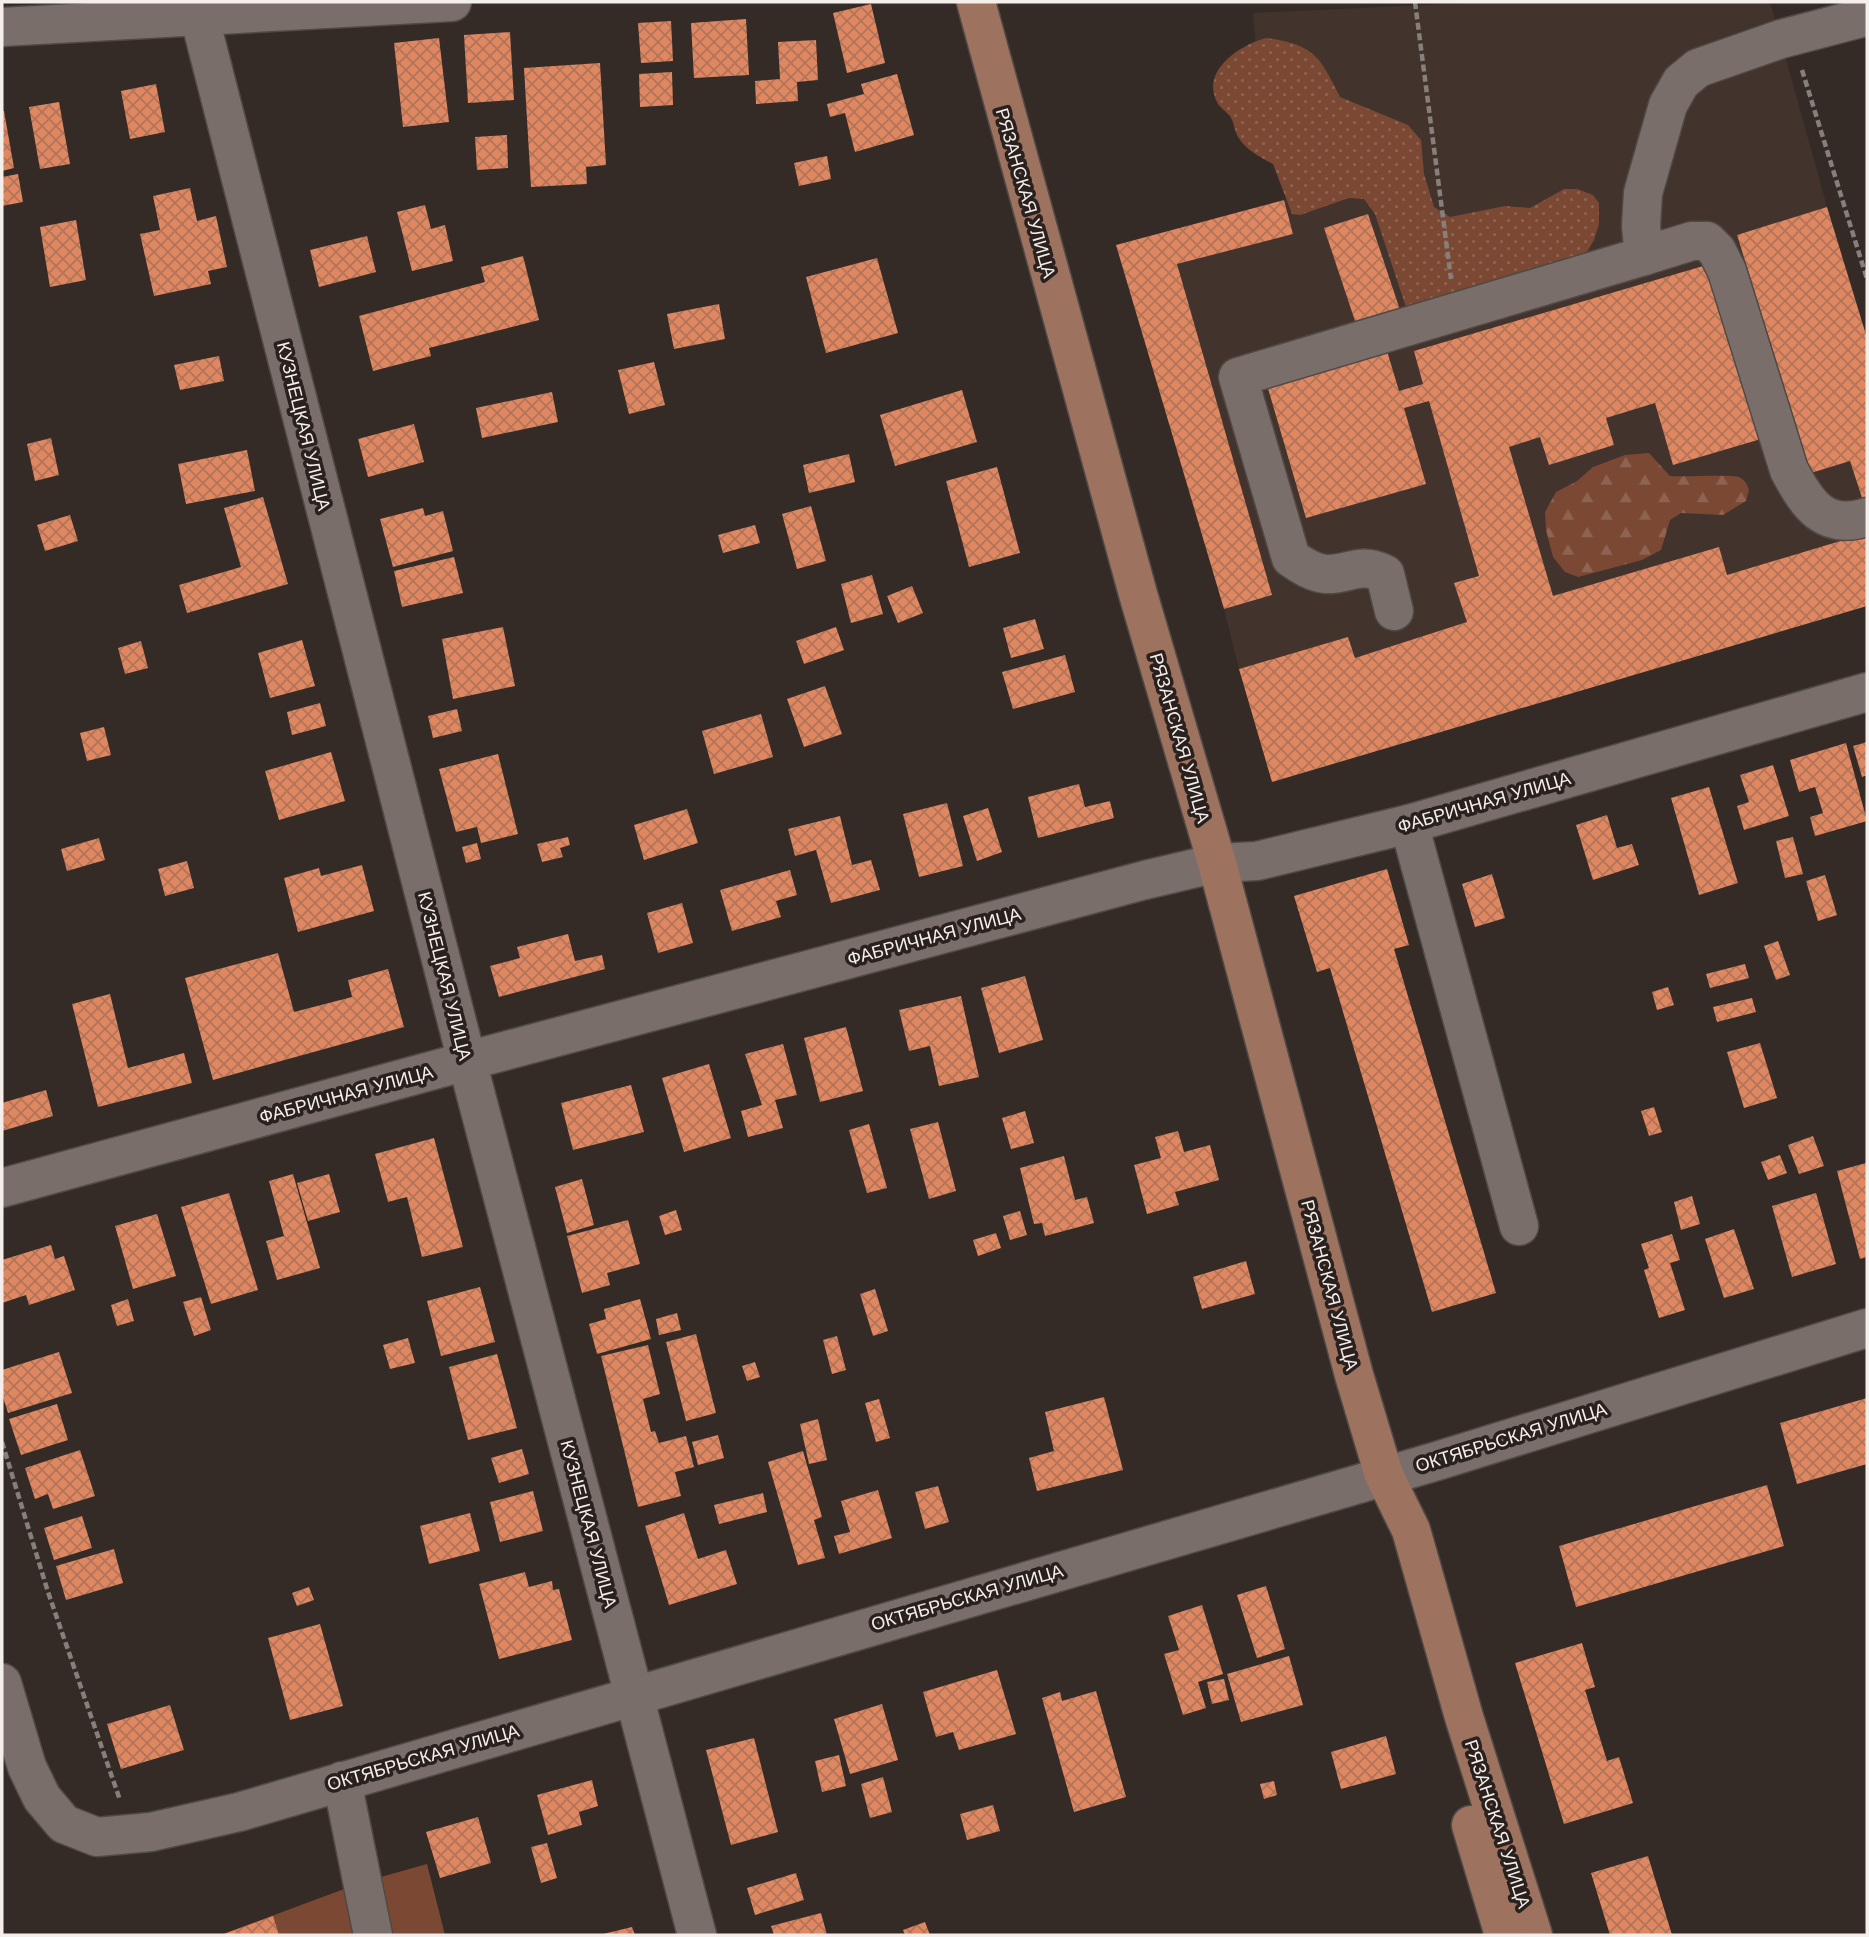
<svg xmlns="http://www.w3.org/2000/svg" width="1869" height="1937" viewBox="0 0 1869 1937" font-family="'Work Sans',sans-serif">
	<style>
		.built { fill: #43332d }
		.grass { fill: url(#grass-dots) }
		.forest { fill: url(#forest-firs) }
		.green { fill: #7a4833 }
		.building { fill: url(#building-cross-hatch) }
		.lines { fill: none; stroke-linecap: round; stroke-linejoin: round }
		.minor-casing { stroke: #504945; stroke-width: 41 }
		.major-casing { stroke: #504945; stroke-width: 41 }
		.path { stroke: #877f7b; stroke-width: 4.5; stroke-dasharray: 7 3.5; stroke-linecap: butt }
		.minor { stroke: #796e6a; stroke-width: 38 }
		.major { stroke: #9d725f; stroke-width: 38 }
		.labels { text-anchor: middle; dominant-baseline: central; stroke-width: 7; stroke-linejoin: round; paint-order: stroke }
		.street-label { font-size: 18px; fill: #f5efec; stroke: #2a211e }
	</style>
	<defs>
		<pattern id="grass-dots" width="8" height="8" patternUnits="userSpaceOnUse" patternTransform="scale(1.75)"><rect width="8" height="8" fill="#7a4833"/><path d="M2 2h.1M6 6h.1" fill="none" stroke="#8e6351" stroke-width="1.8" stroke-linecap="round"/></pattern>
		<pattern id="forest-firs" width="22" height="20" patternUnits="userSpaceOnUse" patternTransform="scale(1.75)"><rect width="22" height="20" fill="#7a4833"/><path d="M5 1l3.5 6h-7zM16 11l3.5 6h-7z" fill="#8e6351"/></pattern>
		<pattern id="building-cross-hatch" width="8" height="8" patternUnits="userSpaceOnUse" patternTransform="scale(1.75)"><rect width="8" height="8" fill="#df8761"/><path d="M0 0l8 8M0 8l8-8" fill="none" stroke="#b27459"/></pattern>
	</defs>
	<rect width="100%" height="100%" fill="#342b27"/>
	<!-- built -->
	<polygon class="built" points="1489,2 1770,2 1827,207 1738,235 1811,473 1850,461 1863,501 1867,533 1727,575 1718,547 1355,658 1348,637 1239,669 1224,609 1272,595 1177,264 1293,234 1284,200 1292,198 1257,58 1253,13"/>
	<!-- grass -->
	<path class="grass" d="M1266 38C1314 45 1319 55 1340 97L1408 125 1421 140 1424 174 1434 207 1450 217 1505 206 1530 208 1564 189H1577L1593 195 1599 203V224L1594 240 1584 257 1408 313 1375 214 1364 199 1349 198 1300 215 1292 214 1273 164C1260 157 1246 150 1238 137 1234 130 1234 122 1230 116 1226 112 1221 108 1218 104 1199 71 1240 45 1266 38Z"/>
	<!-- forest -->
	<path class="forest" d="M1649 453 1670 476C1685 477 1730 474 1739 477 1745 480 1747 484 1749 490L1746 501 1723 515 1681 513 1670 520 1661 550 1642 560 1578 577 1565 572 1553 557 1546 530 1545 512 1556 492 1577 481 1593 467 1625 455Z"/>
	<!-- green -->
	<polygon class="green" points="427,1864 445,1935 220,1935 363,1882"/>
	<!-- building -->
	<g class="building">
		<polygon points="871,4 885,63 847,73 833,13"/>
		<polygon points="746,19 749,75 694,78 691,23"/>
		<polygon points="671,21 673,61 641,63 638,23"/>
		<polygon points="510,32 514,100 468,103 464,35"/>
		<polygon points="439,38 449,122 403,127 394,43"/>
		<polygon points="816,40 818,80 797,82 798,101 756,104 755,81 780,79 778,42"/>
		<polygon points="600,63 606,165 586,167 587,184 531,187 524,68"/>
		<polygon points="672,72 673,105 640,107 639,74"/>
		<polygon points="897,74 914,135 855,152 845,113 830,117 827,104 864,94 861,84"/>
		<polygon points="156,84 165,132 130,139 121,91"/>
		<polygon points="59,102 70,164 40,169 29,107"/>
		<polygon points="2,111 4,111 14,168 2,171"/>
		<polygon points="507,135 508,168 477,170 475,137"/>
		<polygon points="827,156 831,179 799,186 794,163"/>
		<polygon points="18,174 23,202 2,206 2,177"/>
		<polygon points="190,188 197,221 216,216 227,267 208,271 211,284 154,296 140,234 160,230 153,196"/>
		<polygon points="1284,200 1293,234 1177,264 1272,595 1224,609 1116,245"/>
		<polygon points="425,205 431,229 445,225 453,261 412,271 397,212"/>
		<polygon points="1827,207 1867,338 1867,500 1863,501 1850,461 1811,473 1737,235"/>
		<polygon points="1368,214 1403,319 1359,333 1324,228"/>
		<polygon points="76,220 86,280 50,287 40,227"/>
		<polygon points="367,236 376,272 319,287 310,250"/>
		<polygon points="523,256 539,320 429,348 431,356 373,371 359,316 485,282 481,267"/>
		<polygon points="877,258 898,333 826,353 806,277"/>
		<polygon points="1710,264 1761,439 1673,465 1655,403 1606,418 1614,445 1549,465 1540,437 1509,447 1553,596 1719,547 1727,575 1867,533 1867,606 1272,782 1239,669 1348,637 1355,658 1467,622 1454,583 1479,576 1429,401 1404,408 1426,484 1306,518 1267,385 1387,351 1399,391 1423,384 1414,351"/>
		<polygon points="719,304 725,339 674,349 667,314"/>
		<polygon points="219,356 224,381 180,390 174,365"/>
		<polygon points="654,362 665,405 629,414 618,370"/>
		<polygon points="962,390 977,442 895,466 880,415"/>
		<polygon points="552,392 558,422 482,438 476,408"/>
		<polygon points="414,424 424,462 368,477 358,439"/>
		<polygon points="51,438 59,475 35,481 27,444"/>
		<polygon points="247,450 255,491 186,504 178,464"/>
		<polygon points="849,454 855,482 809,493 803,465"/>
		<polygon points="997,467 1020,553 969,567 946,481"/>
		<polygon points="263,497 288,584 187,613 179,585 241,567 224,508"/>
		<polygon points="811,506 826,561 797,569 782,514"/>
		<polygon points="423,508 425,516 443,511 453,551 393,567 380,519"/>
		<polygon points="70,515 78,541 45,551 37,525"/>
		<polygon points="755,525 760,543 723,553 718,535"/>
		<polygon points="454,557 463,593 402,607 394,571"/>
		<polygon points="872,575 883,614 851,623 841,584"/>
		<polygon points="912,586 923,613 898,623 887,596"/>
		<polygon points="1035,619 1044,649 1011,658 1003,628"/>
		<polygon points="503,627 515,686 453,699 442,639"/>
		<polygon points="836,627 844,650 804,664 796,641"/>
		<polygon points="302,640 315,686 270,698 258,653"/>
		<polygon points="141,641 148,668 125,674 118,648"/>
		<polygon points="1065,655 1075,692 1013,709 1002,672"/>
		<polygon points="825,686 842,734 804,747 787,699"/>
		<polygon points="320,703 326,726 292,735 287,712"/>
		<polygon points="457,709 462,731 433,738 428,716"/>
		<polygon points="761,714 773,757 714,774 702,731"/>
		<polygon points="104,727 111,755 87,761 80,733"/>
		<polygon points="1867,742 1867,775 1862,777 1853,746"/>
		<polygon points="1846,743 1867,821 1815,836 1810,817 1823,813 1815,787 1799,792 1790,760"/>
		<polygon points="331,752 345,801 279,820 265,771"/>
		<polygon points="498,754 518,834 481,843 477,827 456,832 439,769"/>
		<polygon points="1773,765 1789,816 1744,830 1737,806 1749,802 1740,775"/>
		<polygon points="1079,784 1085,807 1110,801 1114,818 1038,838 1028,797"/>
		<polygon points="1709,787 1738,883 1699,895 1671,798"/>
		<polygon points="947,803 963,866 919,877 903,814"/>
		<polygon points="988,808 1002,852 977,861 963,816"/>
		<polygon points="687,809 698,843 644,860 634,825"/>
		<polygon points="1607,815 1617,848 1632,844 1639,865 1593,880 1576,825"/>
		<polygon points="840,816 852,865 871,860 880,890 831,903 816,850 795,856 788,829"/>
		<polygon points="568,837 570,845 560,848 563,857 542,862 537,844"/>
		<polygon points="1793,837 1803,874 1785,878 1776,841"/>
		<polygon points="99,838 105,860 67,871 61,849"/>
		<polygon points="477,843 481,859 466,863 462,847"/>
		<polygon points="187,861 194,888 165,896 158,869"/>
		<polygon points="362,865 374,911 298,932 284,878 319,868 321,876"/>
		<polygon points="1387,869 1409,945 1394,949 1496,1293 1432,1312 1330,968 1317,972 1294,896"/>
		<polygon points="790,870 797,895 776,901 781,917 732,931 720,890"/>
		<polygon points="1492,874 1505,918 1475,927 1462,884"/>
		<polygon points="1825,875 1837,915 1818,921 1806,881"/>
		<polygon points="682,903 693,943 658,953 647,913"/>
		<polygon points="568,934 575,961 602,955 605,969 499,997 490,966 520,958 517,947"/>
		<polygon points="1778,941 1790,975 1776,980 1764,946"/>
		<polygon points="278,953 294,1012 352,997 348,980 388,969 404,1027 213,1080 185,978"/>
		<polygon points="1745,964 1749,978 1710,988 1706,974"/>
		<polygon points="1025,976 1043,1040 999,1053 981,988"/>
		<polygon points="1668,987 1674,1005 1657,1010 1652,992"/>
		<polygon points="110,994 128,1068 184,1053 192,1083 98,1107 72,1004"/>
		<polygon points="961,996 979,1077 939,1086 930,1046 909,1051 899,1010"/>
		<polygon points="1752,998 1756,1012 1717,1022 1713,1007"/>
		<polygon points="846,1027 863,1091 820,1102 804,1038"/>
		<polygon points="1760,1043 1777,1098 1744,1108 1727,1052"/>
		<polygon points="783,1044 797,1095 775,1100 783,1128 748,1137 741,1111 762,1105 745,1054"/>
		<polygon points="709,1064 731,1138 684,1152 662,1078"/>
		<polygon points="631,1085 644,1132 573,1150 561,1103"/>
		<polygon points="46,1090 53,1116 2,1131 2,1103"/>
		<polygon points="1654,1107 1662,1132 1649,1136 1641,1111"/>
		<polygon points="1025,1111 1034,1143 1011,1149 1002,1118"/>
		<polygon points="938,1122 956,1191 929,1199 910,1129"/>
		<polygon points="869,1124 887,1188 867,1193 849,1130"/>
		<polygon points="1178,1131 1184,1152 1210,1145 1219,1180 1175,1192 1179,1205 1147,1214 1134,1165 1161,1158 1155,1137"/>
		<polygon points="1813,1136 1824,1166 1799,1174 1788,1145"/>
		<polygon points="434,1138 463,1247 422,1257 407,1197 388,1202 375,1154"/>
		<polygon points="1780,1155 1787,1173 1768,1180 1761,1162"/>
		<polygon points="1064,1156 1075,1200 1087,1197 1094,1223 1045,1236 1042,1223 1034,1224 1020,1168"/>
		<polygon points="1866,1163 1867,1257 1860,1259 1837,1171"/>
		<polygon points="293,1174 320,1268 277,1280 266,1241 284,1236 269,1181"/>
		<polygon points="329,1174 340,1212 308,1221 297,1183"/>
		<polygon points="582,1179 594,1225 567,1233 555,1187"/>
		<polygon points="229,1193 258,1290 211,1304 181,1207"/>
		<polygon points="1816,1193 1836,1264 1792,1277 1772,1206"/>
		<polygon points="1692,1196 1700,1224 1681,1230 1674,1202"/>
		<polygon points="676,1210 682,1230 665,1235 659,1216"/>
		<polygon points="1020,1211 1027,1235 1010,1240 1003,1216"/>
		<polygon points="157,1214 176,1276 133,1289 115,1226"/>
		<polygon points="628,1220 640,1264 607,1273 610,1285 582,1293 567,1236"/>
		<polygon points="1734,1229 1754,1289 1724,1298 1705,1239"/>
		<polygon points="996,1233 1001,1248 978,1256 973,1240"/>
		<polygon points="1672,1234 1680,1260 1670,1263 1685,1310 1659,1318 1644,1270 1649,1268 1641,1244"/>
		<polygon points="51,1245 55,1259 64,1256 75,1290 29,1305 26,1295 2,1303 2,1260"/>
		<polygon points="1246,1261 1255,1294 1202,1309 1193,1277"/>
		<polygon points="480,1287 495,1342 441,1356 427,1301"/>
		<polygon points="875,1289 888,1331 873,1336 860,1294"/>
		<polygon points="201,1297 211,1330 194,1336 183,1302"/>
		<polygon points="128,1299 134,1321 117,1326 111,1305"/>
		<polygon points="640,1299 651,1339 597,1354 589,1324 606,1319 604,1309"/>
		<polygon points="677,1313 681,1330 659,1335 656,1319"/>
		<polygon points="696,1334 716,1413 686,1421 666,1342"/>
		<polygon points="837,1336 846,1370 832,1374 823,1340"/>
		<polygon points="408,1338 415,1363 390,1369 383,1345"/>
		<polygon points="648,1345 660,1394 643,1399 651,1432 655,1431 659,1443 686,1436 694,1467 675,1472 681,1496 638,1507 601,1356"/>
		<polygon points="59,1352 72,1393 8,1413 2,1394 2,1370"/>
		<polygon points="497,1354 517,1428 468,1440 449,1367"/>
		<polygon points="755,1362 760,1377 747,1381 742,1366"/>
		<polygon points="1104,1397 1123,1470 1037,1491 1029,1458 1054,1451 1045,1412"/>
		<polygon points="1867,1398 1867,1464 1797,1484 1780,1423"/>
		<polygon points="879,1399 890,1438 876,1442 865,1403"/>
		<polygon points="57,1404 68,1440 21,1455 9,1419"/>
		<polygon points="818,1419 827,1460 809,1464 800,1424"/>
		<polygon points="718,1435 724,1458 698,1465 692,1442"/>
		<polygon points="522,1449 529,1474 499,1483 491,1458"/>
		<polygon points="80,1450 95,1496 53,1509 48,1494 35,1499 25,1468"/>
		<polygon points="803,1451 822,1517 814,1520 825,1558 798,1565 768,1462"/>
		<polygon points="1767,1485 1784,1546 1576,1607 1559,1546"/>
		<polygon points="938,1486 949,1522 925,1529 915,1492"/>
		<polygon points="878,1490 892,1538 839,1554 834,1536 850,1532 841,1501"/>
		<polygon points="533,1491 543,1531 500,1542 490,1502"/>
		<polygon points="763,1493 767,1512 719,1524 714,1505"/>
		<polygon points="470,1513 480,1551 429,1564 420,1526"/>
		<polygon points="684,1513 698,1559 726,1550 737,1584 669,1605 645,1526"/>
		<polygon points="82,1516 92,1548 54,1560 44,1528"/>
		<polygon points="114,1549 123,1583 66,1600 56,1566"/>
		<polygon points="525,1572 529,1587 552,1581 553,1590 559,1589 572,1640 499,1659 479,1584"/>
		<polygon points="1266,1586 1285,1649 1257,1658 1237,1595"/>
		<polygon points="309,1587 314,1600 297,1606 292,1593"/>
		<polygon points="1202,1605 1223,1674 1198,1682 1206,1708 1183,1715 1164,1654 1179,1650 1168,1616"/>
		<polygon points="320,1624 343,1706 290,1720 268,1638"/>
		<polygon points="1582,1643 1595,1687 1585,1690 1607,1761 1619,1757 1633,1803 1564,1824 1515,1663"/>
		<polygon points="1289,1656 1303,1705 1241,1722 1227,1674"/>
		<polygon points="997,1670 1016,1734 959,1750 953,1732 936,1737 923,1692"/>
		<polygon points="1224,1679 1229,1700 1212,1704 1207,1682"/>
		<polygon points="1096,1691 1126,1797 1074,1812 1042,1698 1060,1692 1062,1701"/>
		<polygon points="882,1704 898,1760 850,1774 834,1719"/>
		<polygon points="170,1705 184,1750 121,1769 107,1724"/>
		<polygon points="1386,1736 1396,1774 1341,1789 1331,1752"/>
		<polygon points="754,1738 778,1832 731,1845 706,1750"/>
		<polygon points="839,1755 846,1786 822,1792 815,1761"/>
		<polygon points="883,1777 892,1812 870,1818 861,1784"/>
		<polygon points="592,1780 598,1806 579,1812 582,1825 548,1835 537,1795"/>
		<polygon points="1274,1781 1277,1795 1264,1799 1260,1784"/>
		<polygon points="993,1805 1000,1831 967,1840 960,1814"/>
		<polygon points="478,1817 491,1863 440,1878 426,1832"/>
		<polygon points="547,1843 557,1878 541,1883 531,1847"/>
		<polygon points="1648,1856 1672,1935 1610,1935 1591,1873"/>
		<polygon points="796,1873 804,1900 755,1915 747,1888"/>
		<polygon points="821,1913 827,1935 774,1935 771,1926"/>
		<polygon points="273,1916 279,1935 221,1935"/>
		<polygon points="925,1922 930,1935 905,1935 903,1930"/>
		<polygon points="632,1927 635,1935 603,1935 603,1934"/>
	</g>
	<g class="lines">
		<!-- minor casing -->
		<g class="minor-casing">
			<g id="minor">
				<polyline points="199,15 467,1061 697,1935"/>
				<polyline points="2,27 452,2"/>
				<path d="M1644 256 1692 241H1707L1717 251 1727 271 1789 470C1807 504 1824 531 1867 517"/>
				<path d="M1394 611 1385 574C1359 561 1350 575 1326 574 1313 573 1301 565 1291 558L1238 377 1644 256 1641 226 1643 193 1668 105 1681 82 1698 68 1781 39 1861 18"/>
				<polyline points="1409,824 1519,1226"/>
				<polyline points="2,1188 467,1061 1145,880 1217,863 1257,861 1409,824 1867,692"/>
				<polyline points="2,1683 27,1767 42,1798 64,1824 97,1837 151,1832 239,1812 1437,1461 1867,1328"/>
				<polyline points="342,1781 373,1935"/>
			</g>
		</g>
		<!-- major casing -->
		<g class="major-casing">
			<g id="major">
				<polyline points="976,2 1138,594 1217,863 1354,1375 1384,1475 1411,1530 1464,1717 1533,1935"/>
				<polyline points="1471,1825 1504,1935"/>
			</g>
		</g>
		<!-- path -->
		<g class="path">
			<polyline points="1415,2 1451,279"/>
			<polyline points="1802,70 1867,279"/>
			<polyline points="2,1442 48,1592 120,1800"/>
		</g>
		<!-- minor -->
		<use href="#minor" class="minor"/>
		<!-- major -->
		<use href="#major" class="major"/>
	</g>
	<g class="labels">
		<!-- street labels -->
		<g class="street-label">
			<text transform="translate(1026 193) rotate(74)">РЯЗАНСКАЯ УЛИЦА</text>
			<text transform="translate(304 426) rotate(76)">КУЗНЕЦКАЯ УЛИЦА</text>
			<text transform="translate(1180 738) rotate(74)">РЯЗАНСКАЯ УЛИЦА</text>
			<text transform="translate(1484 802) rotate(-16)">ФАБРИЧНАЯ УЛИЦА</text>
			<text transform="translate(934 936) rotate(-15)">ФАБРИЧНАЯ УЛИЦА</text>
			<text transform="translate(445 976) rotate(76)">КУЗНЕЦКАЯ УЛИЦА</text>
			<text transform="translate(346 1094) rotate(-15)">ФАБРИЧНАЯ УЛИЦА</text>
			<text transform="translate(1330 1285) rotate(75)">РЯЗАНСКАЯ УЛИЦА</text>
			<text transform="translate(1511 1437) rotate(-17)">ОКТЯБРЬСКАЯ УЛИЦА</text>
			<text transform="translate(589 1524) rotate(75)">КУЗНЕЦКАЯ УЛИЦА</text>
			<text transform="translate(967 1597) rotate(-16)">ОКТЯБРЬСКАЯ УЛИЦА</text>
			<text transform="translate(423 1757) rotate(-16)">ОКТЯБРЬСКАЯ УЛИЦА</text>
			<text transform="translate(1498 1824) rotate(72)">РЯЗАНСКАЯ УЛИЦА</text>
		</g>
	</g>
	<!-- border -->
	<rect width="1869" height="1937" fill="none" stroke="#f5efec" stroke-width="7"/>
</svg>
